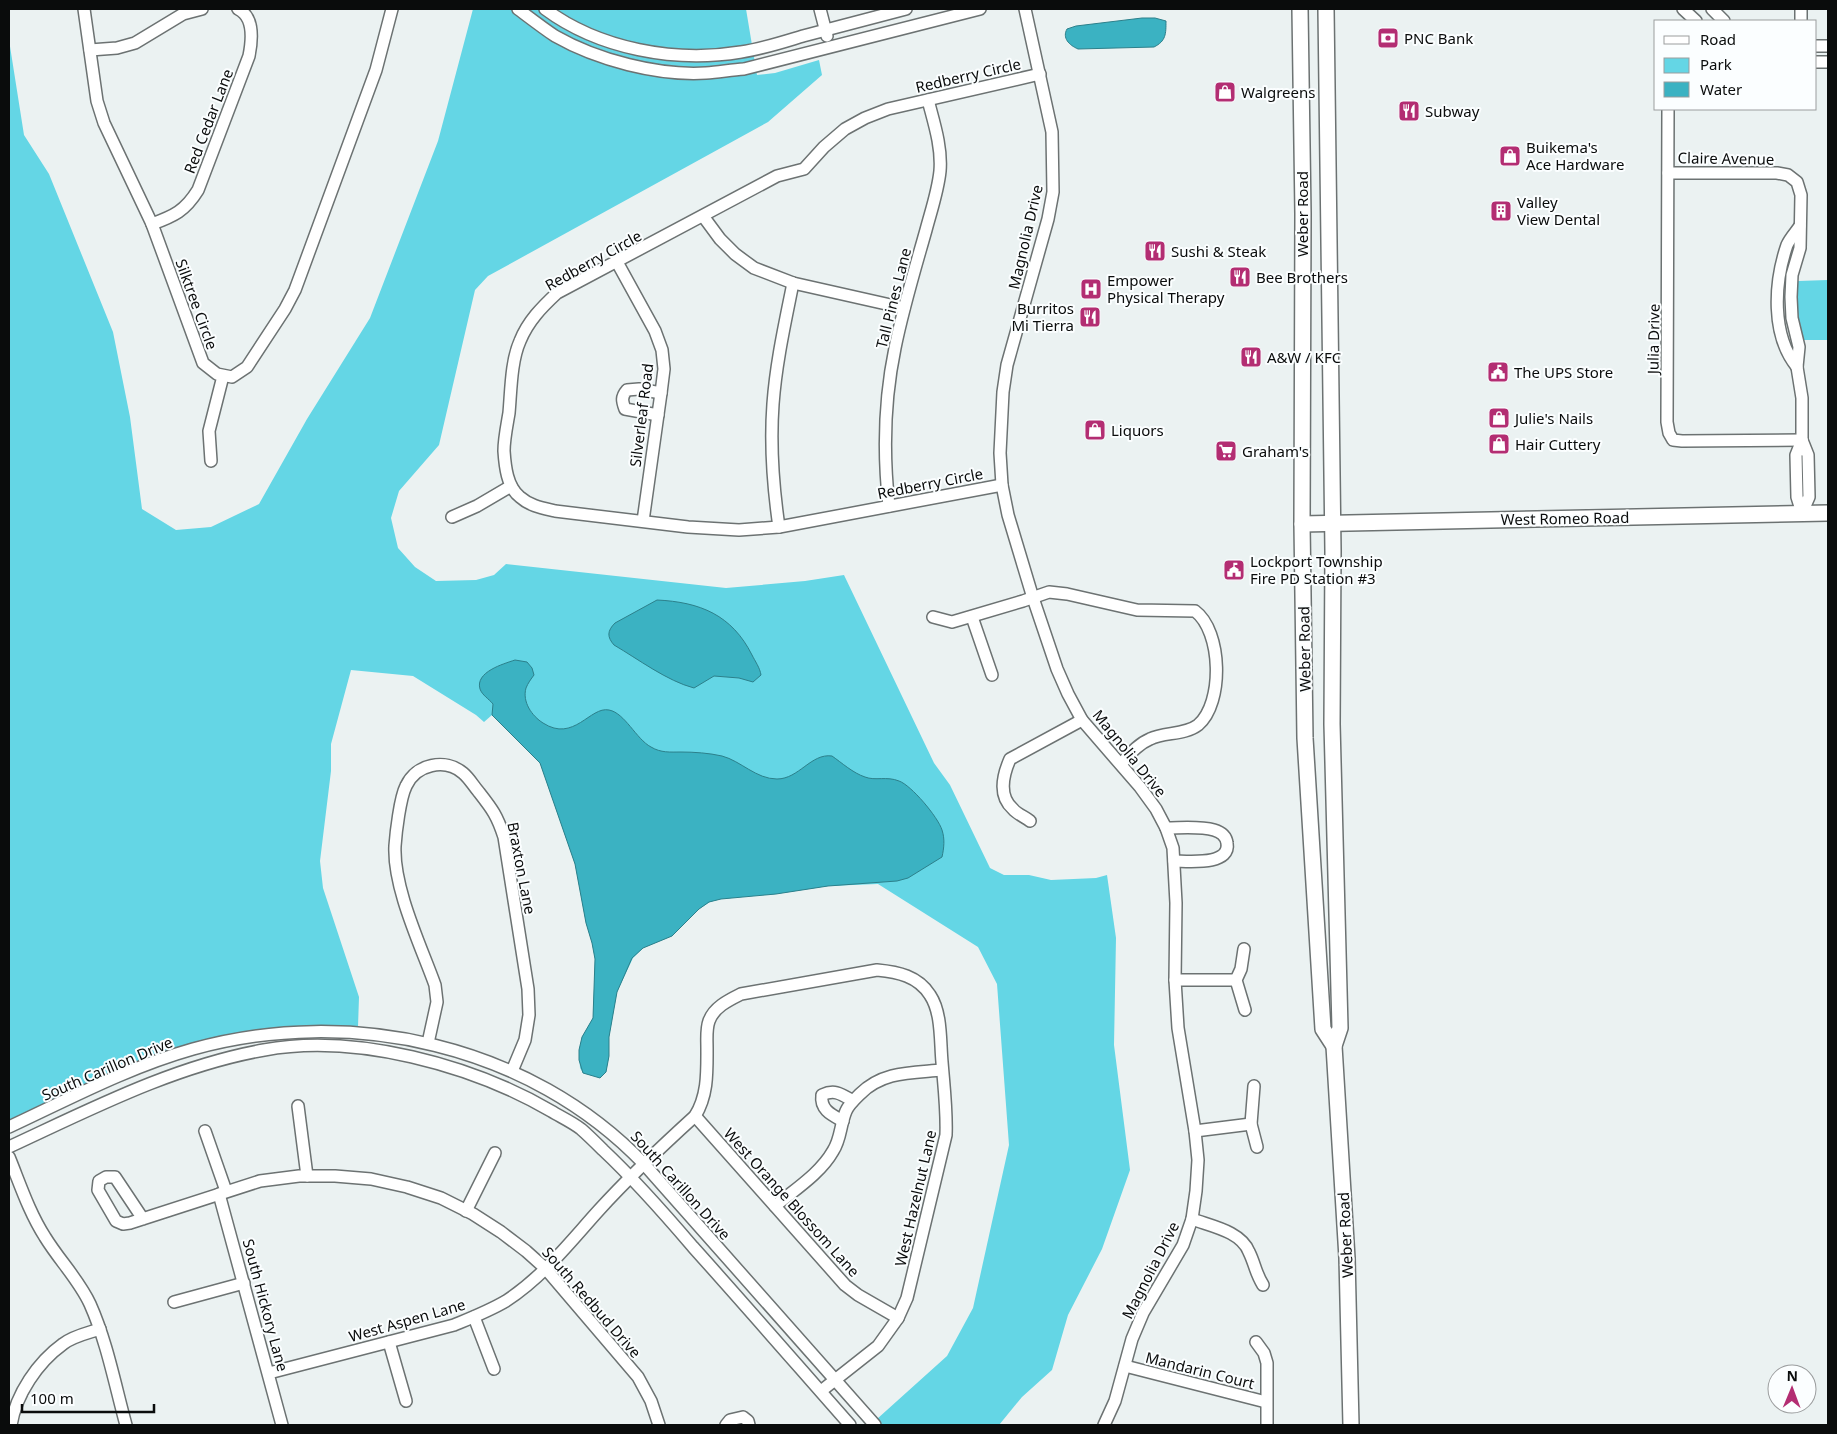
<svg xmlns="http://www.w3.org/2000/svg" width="1837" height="1434" viewBox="0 0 1837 1434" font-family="'Noto Sans',sans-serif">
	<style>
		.green { fill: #64d6e5 }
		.water { fill: #3bb2c2; stroke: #2c808b }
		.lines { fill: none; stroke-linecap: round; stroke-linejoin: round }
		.minor-casing { stroke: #6c7272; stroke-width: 14 }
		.major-casing { stroke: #6c7272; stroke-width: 18 }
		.minor { stroke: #fff; stroke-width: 11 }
		.major { stroke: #fff; stroke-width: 15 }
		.labels { text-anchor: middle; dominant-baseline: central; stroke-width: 4; stroke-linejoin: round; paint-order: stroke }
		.poi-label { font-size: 15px; fill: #0a0c0c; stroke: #fbfeff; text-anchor: start }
		.street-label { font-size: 15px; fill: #0a0c0c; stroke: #fbfeff }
	</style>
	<rect width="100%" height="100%" fill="#ebf2f2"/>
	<!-- green -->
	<g class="green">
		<path d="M473 9H746L757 75 775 73 819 60 822 75 768 122 488 276 475 290 439 445 399 491 391 518 398 548 415 567 436 581 476 580 494 575 506 564 726 588 805 581 844 575 934 763 950 785 990 868 1004 875H1029L1051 880 1096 878 1107 875 1116 938 1114 1045 1130 1170 1102 1249 1068 1315 1052 1370 1022 1397 999 1425H882L877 1419 947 1356 973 1308 1009 1145 997 984 978 947 878 884 828 886 776 894 721 899 710 902 699 909 672 936 643 948 633 958 617 992 609 1037V1056L606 1072 600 1078 583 1073 580 1068 579 1050 582 1037 593 1018 595 959 592 943 586 923 575 864 540 763 492 715 484 722 476 715 413 676 351 670 331 744V771L320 861 323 888 359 997 358 1027C297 1026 231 1029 173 1049 117 1068 63 1096 9 1120V639L10 636 9 635V40L24 135 49 174 113 332 130 417 142 509 176 530 211 527 259 504 307 419 370 318 438 141Z"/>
		<polygon points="1828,280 1828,340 1802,340 1797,307 1798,281"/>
	</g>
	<!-- water -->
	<g class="water">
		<path d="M1142 18H1155L1166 21C1166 34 1166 41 1154 47L1078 49C1069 45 1062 38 1067 29L1076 26Z"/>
		<path d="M657 600C700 602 732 615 752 655 755 661 760 668 761 675L753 682 739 678 714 676 694 688C667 681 638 659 614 645 607 637 607 631 615 623Z"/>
		<path d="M515 660 527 662 532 668 534 675C531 679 528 683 526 688 522 702 532 716 543 723 574 743 590 706 609 710 625 713 636 739 651 747 661 753 670 752 681 752 694 752 709 753 722 756 741 761 756 779 777 779 799 779 811 753 832 756 842 763 853 773 865 777 875 781 887 776 899 781 911 785 938 817 942 830 945 839 944 848 942 857L908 878 897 881 828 886 776 894 721 899 709 902 699 909 672 936 643 948 632 958 617 992 609 1037V1056L606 1072 600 1078 583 1073 579 1060V1050L582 1037 593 1018 595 959 592 943 586 923 575 864 540 763 492 715 493 704C489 699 482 695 480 689 475 672 503 664 515 660Z"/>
	</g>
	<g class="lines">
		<!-- minor casing -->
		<g class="minor-casing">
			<g id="minor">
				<polyline points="84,9 97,101 104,123 152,224 203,363 217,374 232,377 247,367 285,309 295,290 376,70 392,9"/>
				<path d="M518 9C530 18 543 28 555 36 597 60 658 76 706 73 719 72 731 70 744 69L980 9"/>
				<path d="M545 9C599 49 675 63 741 52 762 49 783 42 803 36 838 27 872 18 906 9"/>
				<polyline points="820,9 827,36"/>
				<polyline points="1025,9 1052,132 1053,192 1048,219 1007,365 1003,392 1000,453 1002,485 1008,515 1033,598 1057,669 1068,694 1082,720 1140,787 1156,809 1166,828 1173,848 1176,903 1175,980 1178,1028 1195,1131 1198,1160 1196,1191 1192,1219 1183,1245 1143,1313 1132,1339 1115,1401 1104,1425"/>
				<polyline points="1683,9 1696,21"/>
				<polyline points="1712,9 1724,21"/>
				<polyline points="1801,9 1801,21"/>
				<polyline points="1816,46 1828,46"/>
				<polyline points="90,50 117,48 135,43 183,14 202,9"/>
				<polyline points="1816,62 1828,62"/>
				<polyline points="1668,109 1667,422 1669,433 1673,440 1682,441 1802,440"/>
				<polyline points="1668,173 1777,173 1788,175 1797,182 1801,195 1800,248 1792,275 1791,297 1792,318 1799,347 1797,367 1802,398 1802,440 1796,455 1797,497 1802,513"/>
				<polyline points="703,216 720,239 735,254 754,268 793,283 904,308"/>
				<path d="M152 224C174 216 185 211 198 190L249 56C252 41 255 17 238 9"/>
				<polyline points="617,262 655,331 662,350 664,369 661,393 643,521"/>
				<path d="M1797 367C1771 335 1774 283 1787 245 1790 238 1796 232 1800 226"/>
				<path d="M658 415 625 409C622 401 621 397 627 390L639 389 661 393"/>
				<polyline points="1802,440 1808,455 1809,497 1802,513"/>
				<polyline points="211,461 209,431 223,376"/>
				<path d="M1002 485 779 527 739 530 688 527 555 511C542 508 530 506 520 497 507 487 505 466 504 451 504 439 507 425 509 413 511 391 511 361 520 341 528 321 542 307 557 293L777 176 804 169 824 147 845 129 865 118 888 109 1040 74"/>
				<path d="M889 506C883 453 884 401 895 348 903 308 915 269 926 230 931 211 938 191 940 171 942 147 934 123 928 100"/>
				<polyline points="452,517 477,506 511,486"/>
				<path d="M779 527C773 486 770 445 773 404 776 363 785 323 793 283"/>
				<path d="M933 617 952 622 1023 601 1049 592 1067 594 1137 610 1195 611C1222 631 1224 703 1198 725 1185 735 1164 732 1150 739 1138 744 1130 754 1121 764"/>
				<polyline points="972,617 992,675"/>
				<path d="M1030 821C1025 817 1017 814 1013 809 998 796 1003 775 1010 759L1082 720"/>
				<path d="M1166 828C1181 828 1200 826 1214 830 1221 832 1226 836 1227 843 1231 866 1188 861 1174 861"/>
				<polyline points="1244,949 1241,969 1236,980 1245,1010"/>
				<polyline points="1175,980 1236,980"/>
				<path d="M428 1043 437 1002 435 985C421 946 393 888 395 846 396 832 400 798 406 786 416 764 445 758 463 773 469 778 473 785 478 791 492 809 497 815 504 837L528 989 529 1015 525 1040 512 1071"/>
				<polyline points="1254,1086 1251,1124 1257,1147"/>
				<polyline points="298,1106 307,1176"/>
				<polyline points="695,1116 845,1285 858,1295 898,1318"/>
				<path d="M843 1121C832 1115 820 1110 822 1095 835 1089 841 1094 853 1101"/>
				<path d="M9 1127C69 1099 129 1067 193 1049 351 1005 530 1045 644 1164L875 1425"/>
				<polyline points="205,1131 226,1191"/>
				<polyline points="1195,1131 1251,1124"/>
				<path d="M9 1147C91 1109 174 1066 264 1050 355 1033 472 1065 551 1111 561 1117 572 1122 581 1129 589 1136 596 1143 603 1150 635 1180 664 1213 693 1247 746 1306 798 1366 850 1425"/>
				<path d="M9 1157C20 1184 29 1212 45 1237 59 1260 79 1280 90 1304 107 1342 115 1385 126 1425"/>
				<polyline points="219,1194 282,1425"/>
				<path d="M775 1206C794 1190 820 1174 833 1151 841 1139 840 1125 846 1111 849 1104 855 1099 860 1094 883 1071 912 1073 942 1070"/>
				<polyline points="466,1211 495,1153"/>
				<polyline points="143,1219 115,1177 106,1177 99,1181 98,1190 116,1221 123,1224 130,1223 260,1181 299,1176 335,1176 371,1179 407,1187 441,1198 473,1214 501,1232 526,1251 545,1268 638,1377 651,1401 659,1425"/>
				<path d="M1192 1219C1210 1226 1241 1231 1249 1252 1255 1264 1255 1272 1263 1285"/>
				<polyline points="174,1302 244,1283"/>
				<polyline points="474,1317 494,1369"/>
				<polyline points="389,1342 406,1401"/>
				<polyline points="1256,1342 1264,1353 1267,1363 1267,1425"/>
				<polyline points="1125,1366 1266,1402"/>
				<path d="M269 1373 454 1325C471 1318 489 1311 506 1301 543 1277 570 1242 599 1210 629 1177 662 1146 695 1116 708 1095 707 1072 707 1048 707 1039 706 1029 709 1021 714 1007 729 1000 741 994L877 970C898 972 918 976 930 995 942 1013 940 1041 942 1062 944 1087 947 1111 946 1135L907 1298 898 1318 878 1346 821 1391"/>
				<path d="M11 1425C16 1394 38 1362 63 1344 73 1336 88 1333 100 1329"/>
				<polyline points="726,1425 730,1420 743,1417 748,1421 749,1425"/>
			</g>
		</g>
		<!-- major casing -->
		<g class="major-casing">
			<g id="major">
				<polyline points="1300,9 1303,214 1302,524 1305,738 1323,1029 1334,1046"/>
				<polyline points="1326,9 1333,551 1332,724 1340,1028 1334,1046 1347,1258 1351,1425"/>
				<polyline points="1302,524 1828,513"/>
			</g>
		</g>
		<!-- minor -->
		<use href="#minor" class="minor"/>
		<!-- major -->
		<use href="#major" class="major"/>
	</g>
	<!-- icons -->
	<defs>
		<g id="bank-square" transform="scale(1.125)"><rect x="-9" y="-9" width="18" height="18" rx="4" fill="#b32d72" stroke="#fbfeff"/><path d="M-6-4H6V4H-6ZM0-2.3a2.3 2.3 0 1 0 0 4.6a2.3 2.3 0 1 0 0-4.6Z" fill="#fff"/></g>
		<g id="shop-square" transform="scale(1.125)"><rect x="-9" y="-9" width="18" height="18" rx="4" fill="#b32d72" stroke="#fbfeff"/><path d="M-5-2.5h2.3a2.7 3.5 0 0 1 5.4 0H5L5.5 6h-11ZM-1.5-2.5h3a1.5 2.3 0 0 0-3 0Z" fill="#fff"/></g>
		<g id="restaurant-square" transform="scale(1.125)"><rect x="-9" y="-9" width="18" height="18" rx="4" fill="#b32d72" stroke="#fbfeff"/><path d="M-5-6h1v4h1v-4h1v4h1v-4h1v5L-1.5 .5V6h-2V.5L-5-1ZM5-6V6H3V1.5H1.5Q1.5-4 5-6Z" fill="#fff"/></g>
		<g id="building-square" transform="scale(1.125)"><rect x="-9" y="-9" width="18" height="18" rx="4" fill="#b32d72" stroke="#fbfeff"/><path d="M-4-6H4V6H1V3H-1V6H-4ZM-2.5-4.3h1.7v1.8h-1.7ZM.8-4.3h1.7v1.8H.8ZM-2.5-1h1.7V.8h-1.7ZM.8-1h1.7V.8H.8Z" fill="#fff"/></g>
		<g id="hospital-square" transform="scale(1.125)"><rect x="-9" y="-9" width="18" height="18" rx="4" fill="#b32d72" stroke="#fbfeff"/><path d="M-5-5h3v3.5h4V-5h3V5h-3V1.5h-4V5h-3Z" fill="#fff"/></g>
		<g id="civic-square" transform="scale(1.125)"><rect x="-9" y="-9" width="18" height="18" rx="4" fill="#b32d72" stroke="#fbfeff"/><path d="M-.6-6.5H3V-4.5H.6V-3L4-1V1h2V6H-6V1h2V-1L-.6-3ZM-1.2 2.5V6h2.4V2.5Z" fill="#fff"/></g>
		<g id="supermarket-square" transform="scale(1.125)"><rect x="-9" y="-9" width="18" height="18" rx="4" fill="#b32d72" stroke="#fbfeff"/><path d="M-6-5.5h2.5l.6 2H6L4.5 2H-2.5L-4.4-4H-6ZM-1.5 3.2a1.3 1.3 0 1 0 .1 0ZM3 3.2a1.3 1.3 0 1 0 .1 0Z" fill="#fff"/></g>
	</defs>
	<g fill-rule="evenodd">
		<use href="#bank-square" x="1388" y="38"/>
		<use href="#shop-square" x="1225" y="92"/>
		<use href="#restaurant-square" x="1409" y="111"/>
		<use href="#shop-square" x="1510" y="156"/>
		<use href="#building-square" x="1501" y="211"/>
		<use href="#restaurant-square" x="1155" y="251"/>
		<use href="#restaurant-square" x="1240" y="277"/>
		<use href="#hospital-square" x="1091" y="289"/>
		<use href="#restaurant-square" x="1090" y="317"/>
		<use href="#restaurant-square" x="1251" y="357"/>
		<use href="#civic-square" x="1498" y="372"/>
		<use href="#shop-square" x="1499" y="418"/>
		<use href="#shop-square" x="1095" y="430"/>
		<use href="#shop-square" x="1499" y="444"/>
		<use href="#supermarket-square" x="1226" y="451"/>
		<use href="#civic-square" x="1234" y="570"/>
	</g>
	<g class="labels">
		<!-- poi labels -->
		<g class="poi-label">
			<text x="1404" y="38">PNC Bank</text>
			<text x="1241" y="92">Walgreens</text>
			<text x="1425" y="111">Subway</text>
			<text x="1526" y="147">Buikema's<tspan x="1526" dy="17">Ace Hardware</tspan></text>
			<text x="1517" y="202">Valley<tspan x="1517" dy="17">View Dental</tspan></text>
			<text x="1171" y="251">Sushi &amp; Steak</text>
			<text x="1256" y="277">Bee Brothers</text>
			<text x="1107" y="280">Empower<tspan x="1107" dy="17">Physical Therapy</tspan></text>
			<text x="1074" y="308" text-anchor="end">Burritos<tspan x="1074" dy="17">Mi Tierra</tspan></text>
			<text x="1267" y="357">A&amp;W / KFC</text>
			<text x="1514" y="372">The UPS Store</text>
			<text x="1515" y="418">Julie's Nails</text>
			<text x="1111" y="430">Liquors</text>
			<text x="1515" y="444">Hair Cuttery</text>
			<text x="1242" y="451">Graham's</text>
			<text x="1250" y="561">Lockport Township<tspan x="1250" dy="17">Fire PD Station #3</tspan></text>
		</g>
		<!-- street labels -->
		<g class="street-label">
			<text transform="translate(968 75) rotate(-13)">Redberry Circle</text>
			<text transform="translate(208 121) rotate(-69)">Red Cedar Lane</text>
			<text transform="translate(1726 158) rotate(1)">Claire Avenue</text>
			<text transform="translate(1302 214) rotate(-90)">Weber Road</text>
			<text transform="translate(1025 237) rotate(-77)">Magnolia Drive</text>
			<text transform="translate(593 260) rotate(-29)">Redberry Circle</text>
			<text transform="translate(893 298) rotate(-76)">Tall Pines Lane</text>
			<text transform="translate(197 304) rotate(70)">Silktree Circle</text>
			<text transform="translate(1653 339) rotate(-89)">Julia Drive</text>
			<text transform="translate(641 415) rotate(-83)">Silverleaf Road</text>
			<text transform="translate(930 483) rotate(-11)">Redberry Circle</text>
			<text transform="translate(1565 518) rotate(-1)">West Romeo Road</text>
			<text transform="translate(1304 649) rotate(-91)">Weber Road</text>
			<text transform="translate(1130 753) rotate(51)">Magnolia Drive</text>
			<text transform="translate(522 868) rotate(79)">Braxton Lane</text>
			<text transform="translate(107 1068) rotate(-23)">South Carillon Drive</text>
			<text transform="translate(681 1185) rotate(48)">South Carillon Drive</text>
			<text transform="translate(915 1198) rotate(-77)">West Hazelnut Lane</text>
			<text transform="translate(792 1202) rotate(48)">West Orange Blossom Lane</text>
			<text transform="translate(1345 1235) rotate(-93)">Weber Road</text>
			<text transform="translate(1150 1270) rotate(-63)">Magnolia Drive</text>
			<text transform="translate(592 1302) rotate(49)">South Redbud Drive</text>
			<text transform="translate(266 1305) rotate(75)">South Hickory Lane</text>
			<text transform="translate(407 1320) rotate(-16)">West Aspen Lane</text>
			<text transform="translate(1200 1370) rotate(14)">Mandarin Court</text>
		</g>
	</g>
	<!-- border -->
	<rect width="1837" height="1434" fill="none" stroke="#0a0c0c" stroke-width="20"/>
	<!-- legend -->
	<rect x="1654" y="20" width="162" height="90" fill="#fbfeff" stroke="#9b9d9e"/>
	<rect x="1664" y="36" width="25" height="8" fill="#ffffff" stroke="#9b9d9e"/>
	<text x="1700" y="45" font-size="15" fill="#0a0c0c">Road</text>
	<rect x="1664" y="58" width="25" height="15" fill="#64d6e5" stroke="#9b9d9e"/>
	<text x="1700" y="70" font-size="15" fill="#0a0c0c">Park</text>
	<rect x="1664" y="82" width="25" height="15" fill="#3bb2c2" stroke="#9b9d9e"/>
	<text x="1700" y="95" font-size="15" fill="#0a0c0c">Water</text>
	<!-- north arrow -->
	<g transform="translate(1792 1389) rotate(1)"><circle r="24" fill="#fbfeff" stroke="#9b9d9e"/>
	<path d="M0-4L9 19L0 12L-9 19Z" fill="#b32d72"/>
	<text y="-8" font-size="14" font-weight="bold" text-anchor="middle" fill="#0a0c0c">N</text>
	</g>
	<!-- scale -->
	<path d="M22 1404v8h132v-8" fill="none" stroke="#0a0c0c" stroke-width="2.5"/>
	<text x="30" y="1404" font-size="15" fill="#0a0c0c" stroke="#fbfeff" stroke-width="4" paint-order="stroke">100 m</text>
</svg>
